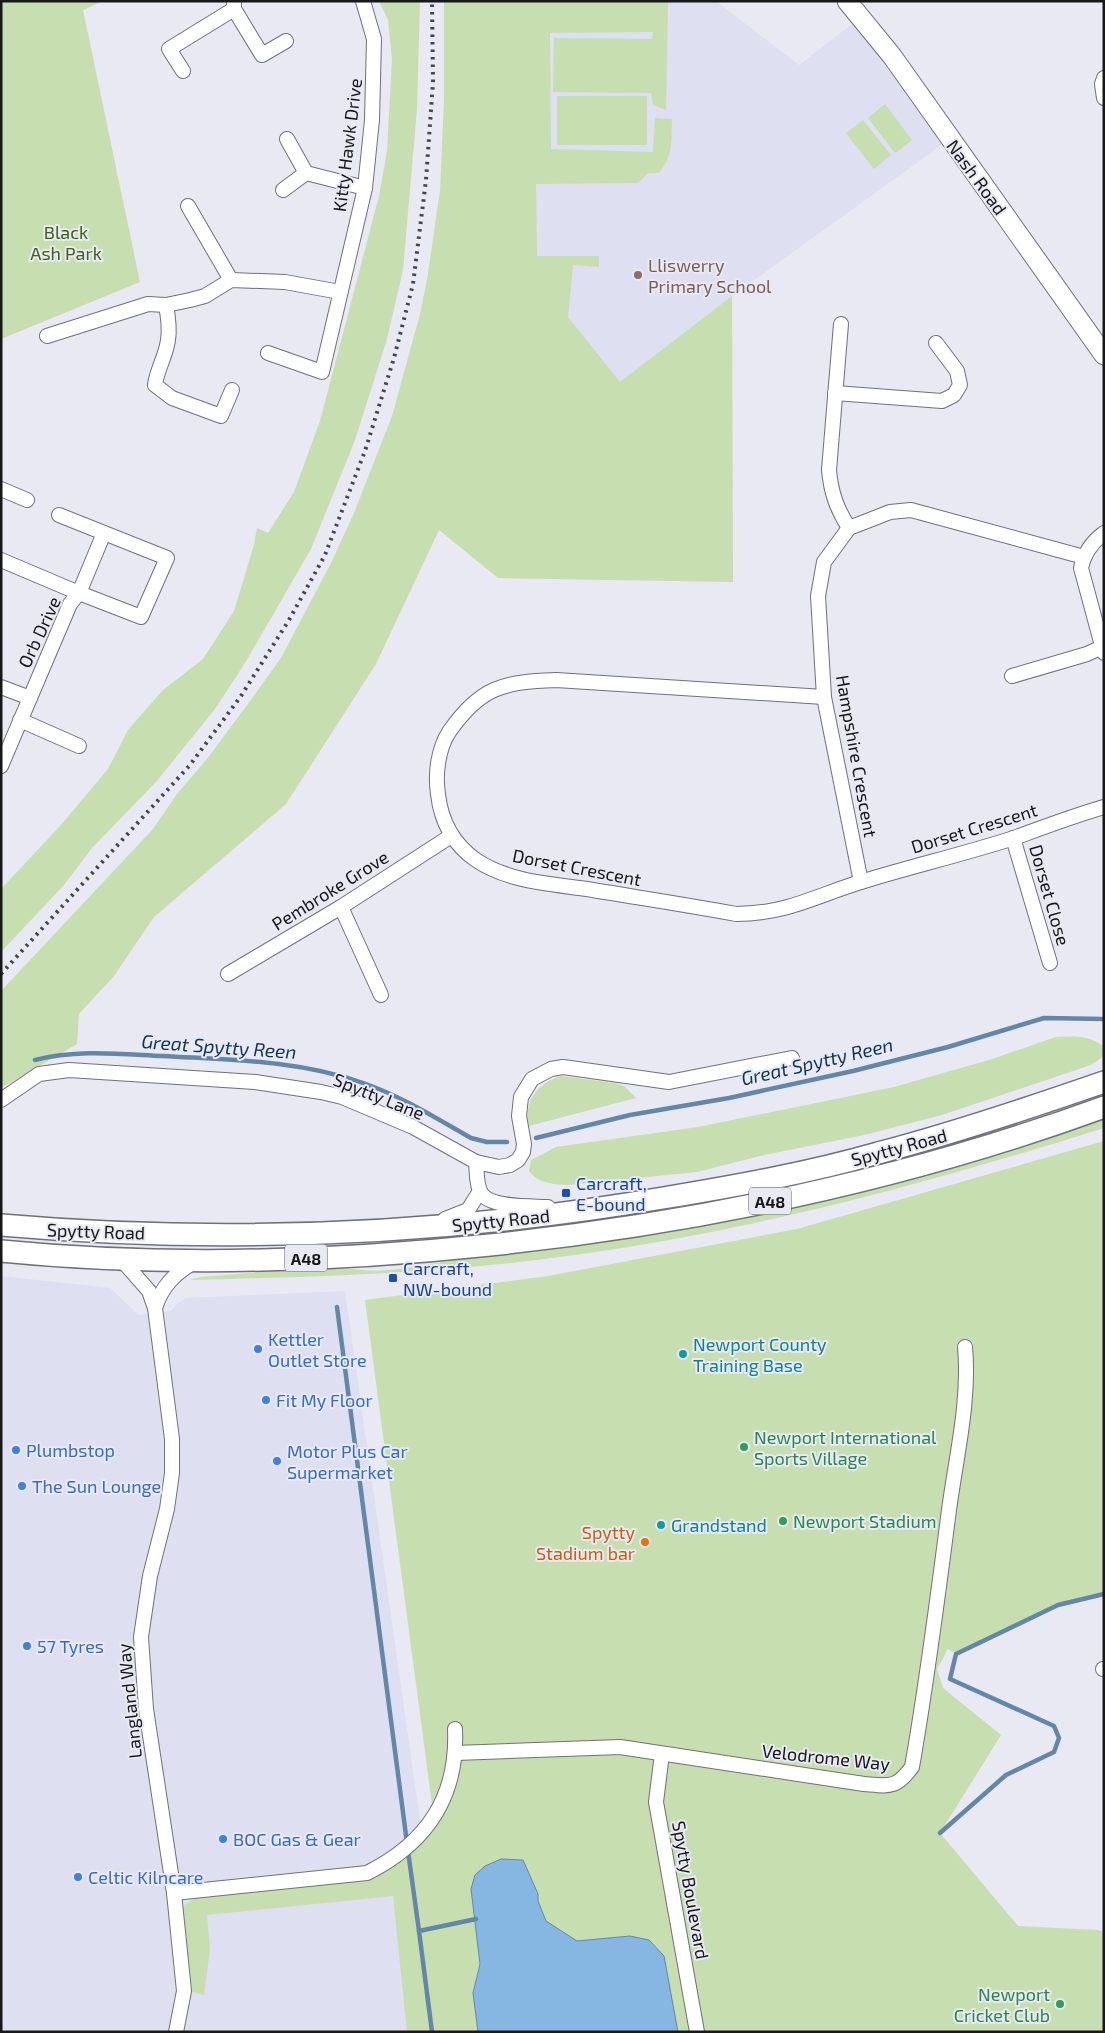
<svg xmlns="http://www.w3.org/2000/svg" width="1105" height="2033" viewBox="0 0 1105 2033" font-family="'Exo 2',sans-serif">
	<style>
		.built { fill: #dedff1 }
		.green { fill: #c6deb0 }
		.water { fill: #86b7e3; stroke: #6587a7 }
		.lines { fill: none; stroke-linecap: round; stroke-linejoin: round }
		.stream { stroke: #6587a7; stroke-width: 4.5 }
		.street-casing { stroke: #70707a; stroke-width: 16 }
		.secondary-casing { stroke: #70707a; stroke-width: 21 }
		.primary-casing { stroke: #70707a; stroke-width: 24 }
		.street { stroke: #fff; stroke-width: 14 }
		.secondary { stroke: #fff; stroke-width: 19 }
		.primary { stroke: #fff; stroke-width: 21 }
		.rail { stroke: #444449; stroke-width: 4; stroke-dasharray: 2.5 5; stroke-linecap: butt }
		.education-dot { fill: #8d6e63; stroke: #e8e9f3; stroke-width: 2 }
		.transit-dot { fill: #1a4fb4; stroke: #e8e9f3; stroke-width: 2 }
		.shop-dot { fill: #3f7fe0; stroke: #e8e9f3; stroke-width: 2 }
		.culture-dot { fill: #0f9aa8; stroke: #e8e9f3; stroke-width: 2 }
		.leisure-dot { fill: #2e9e5b; stroke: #e8e9f3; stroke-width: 2 }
		.food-dot { fill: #e8710a; stroke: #e8e9f3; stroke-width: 2 }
		.labels { text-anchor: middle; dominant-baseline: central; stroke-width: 4; stroke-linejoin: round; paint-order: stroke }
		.shield { fill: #e8e9f3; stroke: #56565b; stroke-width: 1 }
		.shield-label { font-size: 16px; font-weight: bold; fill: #17171a }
		.street-label { font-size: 18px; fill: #17171a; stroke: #e8e9f3 }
		.park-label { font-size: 18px; fill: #416110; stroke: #e8e9f3 }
		.education-label { font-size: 18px; fill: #785e54; stroke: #e8e9f3; text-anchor: start }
		.transit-label { font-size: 18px; fill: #164399; stroke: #e8e9f3; text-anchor: start }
		.shop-label { font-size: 18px; fill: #366cbe; stroke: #e8e9f3; text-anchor: start }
		.culture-label { font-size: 18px; fill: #0d838f; stroke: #e8e9f3; text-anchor: start }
		.leisure-label { font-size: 18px; fill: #27864d; stroke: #e8e9f3; text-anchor: start }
		.food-label { font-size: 18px; fill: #c56008; stroke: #e8e9f3; text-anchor: end }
		.water-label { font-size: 19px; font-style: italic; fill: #0f3452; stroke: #e8e9f3 }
	</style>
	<rect width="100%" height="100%" fill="#e8e9f3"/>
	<!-- built -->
	<g class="built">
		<polygon points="536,1 716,1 799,65 860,18 950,139 732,296 733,582 498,578"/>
		<polygon points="1,1276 110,1288 139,1315 171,1311 177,1304 186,1298 345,1291 450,2032 1,2032"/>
	</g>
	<!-- green -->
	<g class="green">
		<polygon points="1,1 103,1 83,10 140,282 1,339"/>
		<polygon points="379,1 420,1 417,109 403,270 387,339 355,440 311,549 245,663 215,709 156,782 92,848 64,885 1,952 1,889 61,825 108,769 128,730 163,690 203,659 234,611 254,545 257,528 268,533 294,492 320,421 379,196 387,151 392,59 388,20"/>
		<path d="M444 1H668L666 110 653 105 651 93 553 92 554 38 652 39 653 32 550 33 551 149 653 152 655 118 672 119C671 141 674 154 659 173H648L638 183 536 184 537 256H599V267L573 265 568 317 620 382 732 296 733 582 498 578 439 530 376 664 286 804 154 917 114 976 79 1014 77 1044 1 1088V991L153 829 177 794 207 759 253 697 281 658 331 563 354 513 392 416 420 314 427 280 440 191 444 99Z"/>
		<rect x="557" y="96" width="90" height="49"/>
		<polygon points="885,104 912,140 895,153 868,118"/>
		<polygon points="863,120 891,155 874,169 846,133"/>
		<path d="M1056 1037C1074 1036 1090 1035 1104 1047V1056L1091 1065 942 1115 864 1135 764 1155 697 1172 568 1185C553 1184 539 1184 529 1171L531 1160 556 1147 698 1127 894 1087 989 1060Z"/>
		<path d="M561 1076 615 1083 624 1086 636 1098 529 1126C523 1101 538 1083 561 1076Z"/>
		<path d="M1104 1115V1128C932 1182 760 1229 581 1254 451 1273 320 1277 189 1280L201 1277 323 1267 376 1271 400 1269 499 1253Z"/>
		<polygon points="1104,1141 1104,1594 1058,1605 956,1654 948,1649 937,1669 943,1688 1001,1735 940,1833 1018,1926 1098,1930 1104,1932 1104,2032 407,2032 393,1896 207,1915 210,1949 204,1995 188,1991 181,1907 197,1897 375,1878 396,1864 430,1828 435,1827 365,1300 548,1276 797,1229"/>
	</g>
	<!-- water -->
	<polygon class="water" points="501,1859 523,1860 538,1894 538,1901 546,1921 577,1941 630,1936 649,1940 664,1956 678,2032 478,2032 473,1993 480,1964 471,1889 475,1875 485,1866"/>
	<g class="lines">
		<!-- stream -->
		<g class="stream">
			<path d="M35 1060C77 1049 120 1054 163 1056 230 1060 298 1060 363 1083 401 1096 436 1118 471 1138L487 1142H507"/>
			<polyline points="536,1138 630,1115 729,1098 853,1071 948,1047 1044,1018 1104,1019"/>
			<polyline points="337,1307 407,1843"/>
			<polyline points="940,1833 1006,1775 1054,1752 1059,1738 1054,1726 950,1679 956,1654 1058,1605 1104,1594"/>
			<polyline points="408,1851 419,1931"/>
			<polyline points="432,2032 419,1931 476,1919"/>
		</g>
		<!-- street casing -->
		<g class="street-casing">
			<g id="street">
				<polyline points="234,2 234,9 262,55 286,41"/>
				<polyline points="183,71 169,49 234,9"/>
				<polyline points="1104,78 1102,84 1104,98"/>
				<polyline points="287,139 306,173 365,188"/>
				<polyline points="283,190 306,173"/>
				<polyline points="188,206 231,280"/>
				<path d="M166 305C168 316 170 329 168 340 166 356 157 369 155 385L172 398 221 416 232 390"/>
				<path d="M841 324 829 470C831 493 837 509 849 528"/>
				<polyline points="47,336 148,304 166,305 190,300 205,296 231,280 285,282 340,292"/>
				<polyline points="268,353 322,372 365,188 372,120 374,39 363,1"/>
				<polyline points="835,393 942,401 954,395 960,385 957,371 936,343"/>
				<polyline points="1,489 27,500"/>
				<polyline points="59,515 167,558 141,617 79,593 104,533"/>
				<path d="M1104 533C1092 542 1084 553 1081 568L1104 653"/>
				<polyline points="1,560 79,593 70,604 1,766"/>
				<polyline points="1012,676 1087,654 1102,647"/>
				<polyline points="1,687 30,698"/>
				<path d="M824 697 556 680C503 682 480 687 449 732 438 749 435 774 438 794 441 821 453 844 476 860 510 883 555 884 593 890 641 898 688 905 736 914 787 914 817 895 864 881 913 866 964 854 1014 838 1044 827 1073 816 1104 807"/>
				<polyline points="20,720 79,746"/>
				<polyline points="1013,838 1050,963"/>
				<polyline points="861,882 824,697 818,596 824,562 849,528 890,512 911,510 1084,557"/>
				<polyline points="341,907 381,995"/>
				<polyline points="228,974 341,907 451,836"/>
				<polyline points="1,1100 39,1074 69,1070 255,1082 321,1092 342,1097 413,1127 476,1162"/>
				<path d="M548 1207C531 1206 490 1208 481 1193 476 1185 477 1171 476 1162L499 1167 510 1165 518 1160 523 1152 524 1144 519 1116 521 1097 532 1079 551 1069 563 1067 669 1082 792 1058"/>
				<polyline points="445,1219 468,1210 480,1191"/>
				<polyline points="121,1259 149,1291 155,1308 172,1439 172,1473 167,1509 150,1576 141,1637 146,1709 174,1893 184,1991 176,2032"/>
				<path d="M155 1308C162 1286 175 1273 196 1261"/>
				<polyline points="1103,1669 1104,1669"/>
				<path d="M456 1753 620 1747 864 1784C889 1786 896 1789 912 1767 927 1682 938 1596 949 1510 956 1457 970 1401 965 1347"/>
				<polyline points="662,1754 656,1802 697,2032"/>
				<path d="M174 1893 367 1873C427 1843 458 1797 455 1729"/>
			</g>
		</g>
		<!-- secondary casing -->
		<g class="secondary-casing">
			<polyline id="secondary" points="847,1 892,56 1104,355"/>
		</g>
		<!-- primary casing -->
		<g class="primary-casing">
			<g id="primary">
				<path d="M1 1225C222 1244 445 1235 663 1198 735 1186 808 1173 878 1153 955 1133 1029 1108 1104 1082"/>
				<path d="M1 1251C164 1267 328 1262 490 1245 698 1223 907 1179 1104 1107"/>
			</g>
		</g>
		<!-- street -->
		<use href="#street" class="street"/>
		<!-- secondary -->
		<use href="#secondary" class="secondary"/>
		<!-- primary -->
		<use href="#primary" class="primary"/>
		<!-- rail -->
		<polyline class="rail" points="1,974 190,765 241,696 289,620 325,555 365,451 394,358 413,284 426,180 433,82 432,1"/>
	</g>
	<!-- markers -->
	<circle class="education-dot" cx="638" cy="275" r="5"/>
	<g class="transit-dot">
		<rect x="561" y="1188" width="10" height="10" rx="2.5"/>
		<rect x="388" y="1273" width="10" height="10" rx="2.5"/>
	</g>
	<g class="shop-dot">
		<circle cx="258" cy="1349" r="5"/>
		<circle cx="266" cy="1400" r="5"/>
		<circle cx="16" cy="1450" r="5"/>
		<circle cx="277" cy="1461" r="5"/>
		<circle cx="22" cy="1486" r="5"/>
		<circle cx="27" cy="1646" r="5"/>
		<circle cx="223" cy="1839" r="5"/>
		<circle cx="78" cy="1877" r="5"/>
	</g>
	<g class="culture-dot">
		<circle cx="683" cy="1354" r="5"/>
		<circle cx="661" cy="1525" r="5"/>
	</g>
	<g class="leisure-dot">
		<circle cx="744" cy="1447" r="5"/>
		<circle cx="783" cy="1521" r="5"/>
		<circle cx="1060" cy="2004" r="5"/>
	</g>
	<circle class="food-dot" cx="645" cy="1542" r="5"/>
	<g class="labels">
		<!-- shield labels -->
		<g class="shield">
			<rect x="749" y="1187.5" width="42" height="27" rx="4"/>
			<rect x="285" y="1244.5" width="42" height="27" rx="4"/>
		</g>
		<g class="shield-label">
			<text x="770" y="1201">A48</text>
			<text x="306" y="1258">A48</text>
		</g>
		<!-- street labels -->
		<g class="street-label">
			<text transform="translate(347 145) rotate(-83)">Kitty Hawk Drive</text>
			<text transform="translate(977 177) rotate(54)">Nash Road</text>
			<text transform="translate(39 632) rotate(-65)">Orb Drive</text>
			<text transform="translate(857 756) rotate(80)">Hampshire Crescent</text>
			<text transform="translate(974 828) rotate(-17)">Dorset Crescent</text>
			<text transform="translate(577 867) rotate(11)">Dorset Crescent</text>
			<text transform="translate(330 890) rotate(-32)">Pembroke Grove</text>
			<text transform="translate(1050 895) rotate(74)">Dorset Close</text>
			<text transform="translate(379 1096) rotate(22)">Spytty Lane</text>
			<text transform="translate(899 1147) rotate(-15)">Spytty Road</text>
			<text transform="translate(501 1220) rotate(-6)">Spytty Road</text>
			<text transform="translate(96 1231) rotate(2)">Spytty Road</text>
			<text transform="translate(129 1701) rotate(-96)">Langland Way</text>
			<text transform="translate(826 1757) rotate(6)">Velodrome Way</text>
			<text transform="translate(691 1890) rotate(80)">Spytty Boulevard</text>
		</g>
		<!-- park labels -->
		<g class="park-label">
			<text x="66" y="232">Black<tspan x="66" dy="21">Ash Park</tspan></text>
		</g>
		<!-- education labels -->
		<g class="education-label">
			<text x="648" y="265">Lliswerry<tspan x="648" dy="21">Primary School</tspan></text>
		</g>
		<!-- transit labels -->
		<g class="transit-label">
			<text x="576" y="1183">Carcraft,<tspan x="576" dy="21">E-bound</tspan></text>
			<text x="403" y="1268">Carcraft,<tspan x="403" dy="21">NW-bound</tspan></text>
		</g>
		<!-- shop labels -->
		<g class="shop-label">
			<text x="268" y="1339">Kettler<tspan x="268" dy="21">Outlet Store</tspan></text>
			<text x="276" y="1400">Fit My Floor</text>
			<text x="26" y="1450">Plumbstop</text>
			<text x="287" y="1451">Motor Plus Car<tspan x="287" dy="21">Supermarket</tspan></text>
			<text x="32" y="1486">The Sun Lounge</text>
			<text x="37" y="1646">57 Tyres</text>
			<text x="233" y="1839">BOC Gas &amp; Gear</text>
			<text x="88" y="1877">Celtic Kilncare</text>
		</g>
		<!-- culture labels -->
		<g class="culture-label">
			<text x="693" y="1344">Newport County<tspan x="693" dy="21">Training Base</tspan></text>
			<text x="671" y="1525">Grandstand</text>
		</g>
		<!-- leisure labels -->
		<g class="leisure-label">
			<text x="754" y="1437">Newport International<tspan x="754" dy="21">Sports Village</tspan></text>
			<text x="793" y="1521">Newport Stadium</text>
			<text x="1050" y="1994" text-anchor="end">Newport<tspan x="1050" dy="21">Cricket Club</tspan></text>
		</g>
		<!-- food labels -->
		<g class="food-label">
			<text x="635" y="1532">Spytty<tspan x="635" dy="21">Stadium bar</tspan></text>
		</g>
		<!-- water labels -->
		<g class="water-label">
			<text transform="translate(219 1046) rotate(4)">Great Spytty Reen</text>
			<text transform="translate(817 1061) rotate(-13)">Great Spytty Reen</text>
		</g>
	</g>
	<!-- border -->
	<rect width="1105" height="2033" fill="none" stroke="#17171a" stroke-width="5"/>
</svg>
